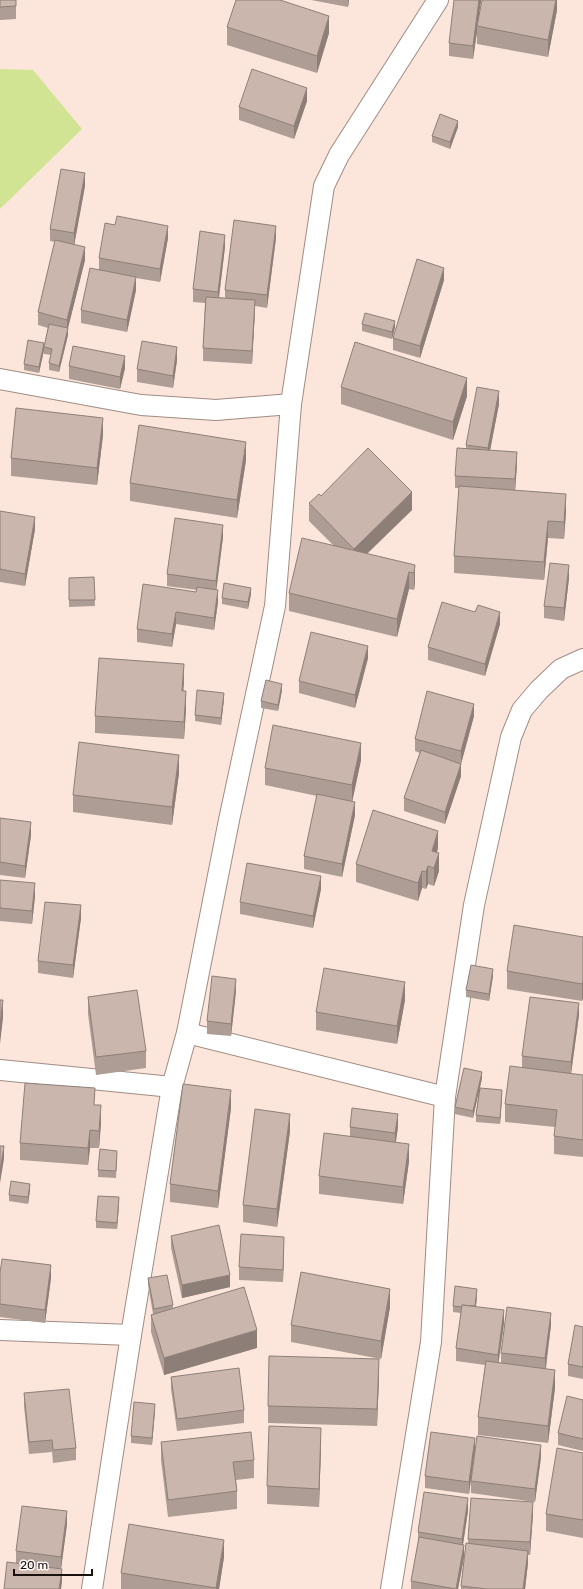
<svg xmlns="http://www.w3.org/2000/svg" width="583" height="1589" viewBox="0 0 583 1589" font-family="Rubik,sans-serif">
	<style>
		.green { fill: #d1e493 }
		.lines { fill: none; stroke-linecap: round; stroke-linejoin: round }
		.street-casing { stroke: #a08c83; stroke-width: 22 }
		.street { stroke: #fff; stroke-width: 20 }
		.wall { fill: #ae9d94 }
		.shaded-wall { fill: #8d7f78 }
		.building { fill: #cab6ac; stroke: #8d7f78 }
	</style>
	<rect width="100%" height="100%" fill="#fce6dc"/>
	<!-- green -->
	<polygon class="green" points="0,69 33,70 82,129 0,209"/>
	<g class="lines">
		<!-- street casing -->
		<g class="street-casing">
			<g id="street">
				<polyline points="0,379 141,405 216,410 291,404"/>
				<polyline points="187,1033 445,1097"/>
				<polyline points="0,1070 172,1087"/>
				<polyline points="0,1330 131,1335"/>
				<polyline points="92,1589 131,1335 172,1087 187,1033 229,820 275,606 291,404 324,186 339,155 438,0"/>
				<polyline points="391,1589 431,1342 445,1097 474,905 511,737 522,710 539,690 561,669 583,659"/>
			</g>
		</g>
		<!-- street -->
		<use href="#street" class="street"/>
	</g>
	<!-- wall -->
	<g class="wall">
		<polygon points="0,0 16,6 16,19 0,20"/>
		<polygon points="311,0 349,0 348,7"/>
		<polygon points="481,0 479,12 557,0 557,10 548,57 477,44 477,32 473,59 449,56 449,43"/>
		<polygon points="227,27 329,33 317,73 227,45"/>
		<polygon points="307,101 294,139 239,120 239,107"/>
		<polygon points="458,127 450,149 432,142 432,136"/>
		<polygon points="85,186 74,245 85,260 68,328 68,335 59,372 49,370 49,363 51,355 44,354 44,347 48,328 38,325 38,312 55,242 50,241 50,229"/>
		<polygon points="168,238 160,282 136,278 136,290 127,332 81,323 81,310 99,270 99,258"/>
		<polygon points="276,238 267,308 255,306 252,364 203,361 203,348 205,303 193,302 193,289 225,247 219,297 225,298 225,290"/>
		<polygon points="444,280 420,358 393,350 393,338"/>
		<polygon points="362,324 395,327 392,339 362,331"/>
		<polygon points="44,350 39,373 24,370 24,364"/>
		<polygon points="177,360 173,388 137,382 137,369"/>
		<polygon points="69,366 125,368 120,389 69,379"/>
		<polygon points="341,387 467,396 453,440 341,404"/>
		<polygon points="499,404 490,450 517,465 515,490 566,512 564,539 548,538 544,580 454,573 454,556 459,488 455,488 455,476 466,449 466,445"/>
		<polygon points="103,435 97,485 11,476 11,458"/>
		<polygon points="246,460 237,518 130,501 130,483"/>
		<polygon points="321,496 412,510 367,554 415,565 415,583 414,590 409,589 397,637 289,611 289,593 334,546 309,521 309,503"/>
		<polygon points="0,511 35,529 25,586 0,582"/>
		<polygon points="223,537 216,590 218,602 214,630 176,624 172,647 137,642 137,629 196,592 197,590 167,586 167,574"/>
		<polygon points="94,577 95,606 69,607 69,578"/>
		<polygon points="569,578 564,621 544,618 544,606"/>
		<polygon points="251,594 248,609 222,604 222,598"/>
		<polygon points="500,624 485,676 428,660 428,647"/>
		<polygon points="368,658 355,708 299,693 299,681"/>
		<polygon points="184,682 183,691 186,709 184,739 95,733 95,716"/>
		<polygon points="282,690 278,711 261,708 261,701"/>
		<polygon points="224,699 221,725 195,721 195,715"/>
		<polygon points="474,716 461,764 461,776 445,824 404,811 404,798 420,753 415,751 415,739"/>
		<polygon points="361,760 352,801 355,815 342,877 304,869 304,856 317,796 265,785 265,768"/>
		<polygon points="179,773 172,825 73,812 73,795"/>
		<polygon points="0,818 31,835 25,878 0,875"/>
		<polygon points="438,848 437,852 439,871 434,886 428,884 426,889 422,888 418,901 356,882 356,864"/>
		<polygon points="0,880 35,896 32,924 0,921"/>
		<polygon points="321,889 313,928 240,914 240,902"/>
		<polygon points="81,918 73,978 38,973 38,961"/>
		<polygon points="583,937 583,998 582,1001 507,989 507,971"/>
		<polygon points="493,976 489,1001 466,997 466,990"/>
		<polygon points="236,991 231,1036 207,1034 207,1021"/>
		<polygon points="88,997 146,1051 146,1068 96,1075 88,1014"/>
		<polygon points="405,1000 397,1044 316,1030 316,1012"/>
		<polygon points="579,1015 571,1074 583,1075 583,1157 554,1154 554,1136 555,1127 505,1122 505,1104 522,1068 522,1056"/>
		<polygon points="482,1078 480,1088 502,1097 500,1124 476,1122 476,1115 479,1088 473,1118 455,1114 455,1107"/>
		<polygon points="95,1105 101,1123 99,1148 90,1148 88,1165 20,1160 20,1143"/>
		<polygon points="231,1108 218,1208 170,1202 170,1184"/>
		<polygon points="350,1127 398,1127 396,1142 409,1161 403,1204 319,1194 319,1176 350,1136"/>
		<polygon points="290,1131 277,1227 243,1222 243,1205"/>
		<polygon points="117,1157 116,1178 98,1177 98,1170"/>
		<polygon points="30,1190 28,1204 9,1201 9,1195"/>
		<polygon points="119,1204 117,1229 96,1228 96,1221"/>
		<polygon points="171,1236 230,1287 182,1298 171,1248"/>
		<polygon points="284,1249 283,1282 239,1280 239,1267"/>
		<polygon points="0,1273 51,1278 45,1323 0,1317"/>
		<polygon points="148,1278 173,1305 173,1308 257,1348 164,1375 151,1332 151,1315 153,1314 148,1285"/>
		<polygon points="477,1296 476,1307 504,1323 498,1363 501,1363 501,1353 551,1325 546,1369 555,1388 548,1443 478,1435 478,1417 485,1365 456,1361 456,1348 461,1313 453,1312 453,1306"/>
		<polygon points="390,1307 381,1359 291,1342 291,1325"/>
		<polygon points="583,1327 583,1379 568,1376 568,1364"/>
		<polygon points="171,1377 244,1410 244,1423 177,1431 171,1389"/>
		<polygon points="379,1377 377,1426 268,1423 268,1406"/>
		<polygon points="24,1393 76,1448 76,1460 53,1463 52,1452 29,1454 24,1406"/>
		<polygon points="583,1400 583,1451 558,1445 558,1433"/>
		<polygon points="155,1410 152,1445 131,1443 131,1436"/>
		<polygon points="161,1442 254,1460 254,1478 236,1480 237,1491 237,1509 168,1517 161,1460"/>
		<polygon points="321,1446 319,1507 267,1504 267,1486"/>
		<polygon points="475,1450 469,1494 425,1488 425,1476"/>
		<polygon points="583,1453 583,1538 546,1531 546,1514"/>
		<polygon points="541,1457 535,1502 471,1493 471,1481"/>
		<polygon points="468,1511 463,1544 464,1557 458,1589 411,1589 411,1581 418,1543 418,1532"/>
		<polygon points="533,1514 530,1555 528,1555 528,1563 525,1589 461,1589 461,1586 468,1543 468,1539"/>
		<polygon points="67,1524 61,1569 62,1582 16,1563 16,1551"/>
		<polygon points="224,1557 219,1589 121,1589 121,1573"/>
	</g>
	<!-- shaded-wall -->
	<g class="shaded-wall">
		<polygon points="348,0 349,0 348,7"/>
		<polygon points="479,0 481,0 481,2 477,26 477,32 473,59 473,46"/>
		<polygon points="556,0 557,0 557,10 548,57 548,40"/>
		<polygon points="329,16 329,33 317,73 317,56"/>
		<polygon points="307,88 307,101 294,139 294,126"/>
		<polygon points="458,121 458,127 450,149 450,142"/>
		<polygon points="85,173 85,186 74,246 74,233"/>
		<polygon points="168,226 168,238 160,282 160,269"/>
		<polygon points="276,226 276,238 267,308 267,295"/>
		<polygon points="225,235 225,247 218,305 218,292"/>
		<polygon points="85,247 85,260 68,328 68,335 59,372 59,366 67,332 67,320"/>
		<polygon points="444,268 444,280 420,358 420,346"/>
		<polygon points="136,277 136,290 127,332 127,320"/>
		<polygon points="255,300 255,312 252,364 252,351"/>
		<polygon points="395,321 395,327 392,339 392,332"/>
		<polygon points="44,343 44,350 39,373 39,367"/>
		<polygon points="177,347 177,360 173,388 173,376"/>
		<polygon points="125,356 125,368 120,389 120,377"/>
		<polygon points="467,378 467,396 453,440 453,422"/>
		<polygon points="499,391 499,404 488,461 488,448"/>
		<polygon points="103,418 103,435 97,485 97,468"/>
		<polygon points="246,442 246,460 237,518 237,500"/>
		<polygon points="517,452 517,465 515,492 515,479"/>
		<polygon points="412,492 412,510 354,566 354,549"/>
		<polygon points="566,494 566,512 564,539 564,522"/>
		<polygon points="35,517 35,529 25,586 25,574"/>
		<polygon points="548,521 548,538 544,580 544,562"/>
		<polygon points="223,525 223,537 216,593 216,581"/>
		<polygon points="415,565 415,583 414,590 414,573"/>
		<polygon points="569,565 569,578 564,621 564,608"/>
		<polygon points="409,572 409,589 397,637 397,619"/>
		<polygon points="251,588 251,594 248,609 248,602"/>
		<polygon points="218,590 218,602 214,630 214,618"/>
		<polygon points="176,612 176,624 172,647 172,634"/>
		<polygon points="500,612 500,624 485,676 485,664"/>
		<polygon points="368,646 368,658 355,708 355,695"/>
		<polygon points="184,664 184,682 182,709 182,691"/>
		<polygon points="282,684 282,690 278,711 278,705"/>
		<polygon points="186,691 186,709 184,739 184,722"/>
		<polygon points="224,693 224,699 221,725 221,718"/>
		<polygon points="474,704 474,716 461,764 461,751"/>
		<polygon points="361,743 361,760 352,803 352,785"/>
		<polygon points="179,755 179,773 172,825 172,807"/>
		<polygon points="461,764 461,776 445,824 445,812"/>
		<polygon points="355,802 355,815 342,877 342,864"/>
		<polygon points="31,822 31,835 25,878 25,866"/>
		<polygon points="438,831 438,848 432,868 432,851"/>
		<polygon points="439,853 439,871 434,886 434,868"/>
		<polygon points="428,866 428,884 426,889 426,872"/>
		<polygon points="422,871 422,888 418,901 418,883"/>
		<polygon points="321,876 321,889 313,928 313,916"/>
		<polygon points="35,883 35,896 32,924 32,911"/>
		<polygon points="81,905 81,918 73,978 73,965"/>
		<polygon points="493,969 493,976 489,1001 489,994"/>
		<polygon points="236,979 236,991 231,1036 231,1024"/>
		<polygon points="583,980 583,998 582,1001 582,984"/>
		<polygon points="405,982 405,1000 397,1044 397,1026"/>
		<polygon points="3,1000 3,1018 0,1044 0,1026"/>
		<polygon points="579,1003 579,1015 571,1074 571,1062"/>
		<polygon points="482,1072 482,1078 473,1118 473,1111"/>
		<polygon points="231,1090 231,1108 218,1208 218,1191"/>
		<polygon points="502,1090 502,1097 500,1124 500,1118"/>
		<polygon points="101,1105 101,1123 99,1148 99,1131"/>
		<polygon points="290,1114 290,1131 277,1227 277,1209"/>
		<polygon points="398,1114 398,1127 395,1146 395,1133"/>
		<polygon points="90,1130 90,1148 88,1165 88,1148"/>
		<polygon points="409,1144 409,1161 403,1204 403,1187"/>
		<polygon points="4,1146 4,1159 0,1183 0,1171"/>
		<polygon points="30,1184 30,1190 28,1204 28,1197"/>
		<polygon points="119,1197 119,1204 117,1229 117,1223"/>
		<polygon points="284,1237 284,1249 283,1282 283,1270"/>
		<polygon points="51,1265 51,1278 45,1323 45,1310"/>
		<polygon points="230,1275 230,1287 182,1298 182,1285"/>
		<polygon points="390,1289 390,1307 381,1359 381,1341"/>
		<polygon points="477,1289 477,1296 475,1315 475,1309"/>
		<polygon points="504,1310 504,1323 498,1367 498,1355"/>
		<polygon points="551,1313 551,1325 545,1371 545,1358"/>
		<polygon points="257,1330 257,1348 164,1375 164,1358"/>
		<polygon points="379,1359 379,1377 377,1426 377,1409"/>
		<polygon points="555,1370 555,1388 548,1443 548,1426"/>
		<polygon points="155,1404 155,1410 152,1445 152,1438"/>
		<polygon points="321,1428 321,1446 319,1507 319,1489"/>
		<polygon points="475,1438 475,1450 469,1494 469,1482"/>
		<polygon points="541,1445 541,1457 535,1502 535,1489"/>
		<polygon points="468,1498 468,1511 462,1551 462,1539"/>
		<polygon points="533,1502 533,1514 530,1555 530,1542"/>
		<polygon points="67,1511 67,1524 61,1569 61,1557"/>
		<polygon points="224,1540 224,1557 219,1589 216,1589"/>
		<polygon points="464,1545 464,1557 458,1589 456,1589"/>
		<polygon points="528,1551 528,1563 525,1589 523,1589"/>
		<polygon points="62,1569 62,1582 61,1589 59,1589"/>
	</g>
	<!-- building -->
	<g class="building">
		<polygon points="0,0 16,0 16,6 0,7"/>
		<polygon points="236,0 280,0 329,16 317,56 227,27"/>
		<polygon points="454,0 479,0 473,46 449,43"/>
		<polygon points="482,0 556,0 548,40 477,26"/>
		<polygon points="252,69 307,88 294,126 239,107"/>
		<polygon points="440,114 458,121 450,142 432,136"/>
		<polygon points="61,169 85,173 74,233 50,229"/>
		<polygon points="117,216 168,226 160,269 99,258 105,223 115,225"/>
		<polygon points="234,220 276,226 267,295 225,290"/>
		<polygon points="200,231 225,235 218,292 193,289"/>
		<polygon points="55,240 85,247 67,320 38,312"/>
		<polygon points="417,259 444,268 420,346 393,338"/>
		<polygon points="90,268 136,277 127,320 81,310"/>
		<polygon points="206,297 255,300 252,351 203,348"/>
		<polygon points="365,313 395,321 392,332 362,324"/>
		<polygon points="49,324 68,328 59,366 49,363 52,349 44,347"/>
		<polygon points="28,340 44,343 39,367 24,364"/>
		<polygon points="142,341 177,347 173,376 137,369"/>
		<polygon points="355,342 467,378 453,422 341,387"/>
		<polygon points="73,346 125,356 120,377 69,366"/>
		<polygon points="477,387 499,391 488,448 466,445"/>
		<polygon points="16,408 103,418 97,468 11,458"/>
		<polygon points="139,425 246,442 237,500 130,483"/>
		<polygon points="368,448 412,492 354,549 309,503 319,494 321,496"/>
		<polygon points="457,448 517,452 515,479 455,476"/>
		<polygon points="459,486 566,494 564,522 548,521 544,562 454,556"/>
		<polygon points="0,511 35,517 25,574 0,569"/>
		<polygon points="175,518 223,525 216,581 167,574"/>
		<polygon points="302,538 415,565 414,573 409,572 397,619 289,593"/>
		<polygon points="550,563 569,565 564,608 544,606"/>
		<polygon points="94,577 95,600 69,600 69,578"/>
		<polygon points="224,583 251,588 248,602 222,598"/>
		<polygon points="143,584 196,592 197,587 218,590 214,618 176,612 172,634 137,629"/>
		<polygon points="442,602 475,612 478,605 500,612 485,664 428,647"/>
		<polygon points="311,632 368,646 355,695 299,681"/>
		<polygon points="99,658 184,664 182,691 186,691 184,722 95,716"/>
		<polygon points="266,680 282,684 278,705 261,701"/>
		<polygon points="197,690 224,693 221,718 195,715"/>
		<polygon points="427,691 474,704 461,751 415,739"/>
		<polygon points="273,725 361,743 352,785 265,768"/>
		<polygon points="79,742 179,755 172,807 73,795"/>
		<polygon points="421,750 461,764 445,812 404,798"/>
		<polygon points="317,794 355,802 342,864 304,856"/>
		<polygon points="373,810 438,831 432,851 439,853 434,868 428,866 426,872 422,871 418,883 356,864"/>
		<polygon points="0,818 31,822 25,866 0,862"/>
		<polygon points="247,863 321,876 313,916 240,902"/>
		<polygon points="0,880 35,883 32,911 0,908"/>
		<polygon points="45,902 81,905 73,965 38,961"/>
		<polygon points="514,925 583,937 583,980 582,984 507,971"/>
		<polygon points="471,965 493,969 489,994 466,990"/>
		<polygon points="324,968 405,982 397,1026 316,1012"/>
		<polygon points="212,976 236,979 231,1024 207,1021"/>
		<polygon points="137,990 146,1051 96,1057 88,997"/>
		<polygon points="530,997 579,1003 571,1062 522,1056"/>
		<polygon points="0,1000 3,1000 0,1026"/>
		<polygon points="510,1066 583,1075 583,1140 554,1136 557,1110 505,1104"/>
		<polygon points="464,1068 482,1072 473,1111 455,1107"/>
		<polygon points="25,1083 95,1088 94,1105 101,1105 99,1131 90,1130 88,1148 20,1143"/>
		<polygon points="183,1084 231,1090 218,1191 170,1184"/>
		<polygon points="480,1088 502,1090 500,1118 476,1115"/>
		<polygon points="352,1108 398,1114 395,1133 350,1127"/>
		<polygon points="255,1109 290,1114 277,1209 243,1205"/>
		<polygon points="324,1133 409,1144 403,1187 319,1176"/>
		<polygon points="0,1146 4,1146 0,1171"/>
		<polygon points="100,1149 117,1151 116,1171 98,1170"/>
		<polygon points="11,1181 30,1184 28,1197 9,1195"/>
		<polygon points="98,1196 119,1197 117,1223 96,1221"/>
		<polygon points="219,1225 230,1275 182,1285 171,1236"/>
		<polygon points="241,1234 284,1237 283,1270 239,1267"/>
		<polygon points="2,1259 51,1265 45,1310 0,1304 0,1273"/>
		<polygon points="301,1272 390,1289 381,1341 291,1325"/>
		<polygon points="167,1275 173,1305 154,1309 148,1278"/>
		<polygon points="455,1286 477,1289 475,1306 462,1305 462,1307 453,1306"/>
		<polygon points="244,1287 257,1330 164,1358 151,1315"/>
		<polygon points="462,1305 504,1310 498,1355 456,1348"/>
		<polygon points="507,1307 551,1313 545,1358 501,1353"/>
		<polygon points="575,1325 583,1327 583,1367 568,1364"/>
		<polygon points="269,1356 379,1359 377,1409 268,1406"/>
		<polygon points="486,1361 555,1370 548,1426 478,1417"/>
		<polygon points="239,1368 244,1410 177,1419 171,1377"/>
		<polygon points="69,1389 76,1448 53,1450 52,1440 29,1442 24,1393"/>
		<polygon points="567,1396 583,1400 583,1439 558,1433"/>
		<polygon points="134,1402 155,1404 152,1438 131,1436"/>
		<polygon points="269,1426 321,1428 319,1489 267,1486"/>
		<polygon points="251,1432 254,1460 233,1462 237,1491 168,1500 161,1442"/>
		<polygon points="431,1432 475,1438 469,1482 425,1476"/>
		<polygon points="477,1436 541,1445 535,1489 471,1481"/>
		<polygon points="557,1448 583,1453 583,1520 546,1514"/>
		<polygon points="424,1492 468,1498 462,1539 418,1532"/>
		<polygon points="471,1498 533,1502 530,1542 468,1539"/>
		<polygon points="22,1506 67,1511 61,1557 16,1551"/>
		<polygon points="129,1524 224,1540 216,1588 121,1573"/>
		<polygon points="419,1537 464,1545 456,1589 411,1581"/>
		<polygon points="466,1543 528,1551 523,1589 487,1589 461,1586"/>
		<polygon points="7,1562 62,1569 59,1589 4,1589"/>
	</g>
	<!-- scale -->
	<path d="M14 1569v6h78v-6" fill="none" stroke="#1a120f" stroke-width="2"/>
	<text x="20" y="1569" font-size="12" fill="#1a120f" stroke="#fcf7f5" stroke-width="3" paint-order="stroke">20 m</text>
</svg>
